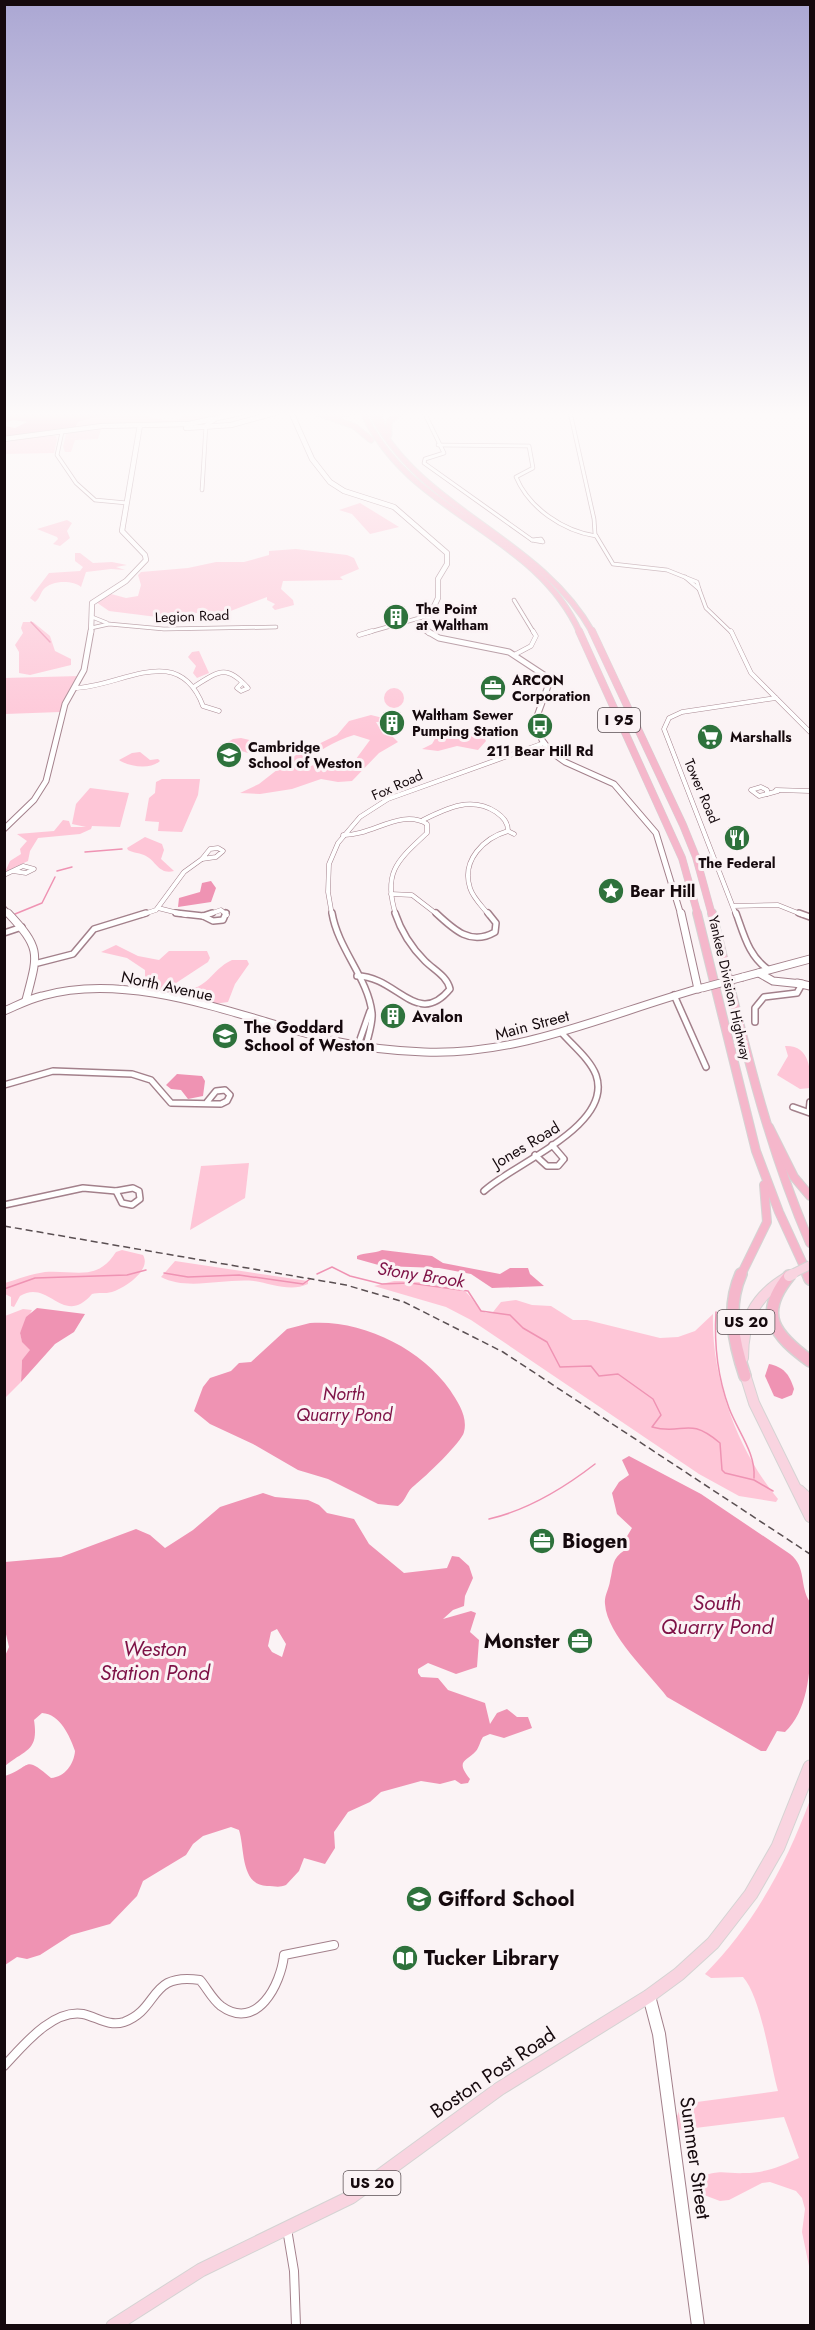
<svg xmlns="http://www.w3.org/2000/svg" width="815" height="2330" viewBox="0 0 815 2330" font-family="Jost,sans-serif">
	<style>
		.green { fill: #fec6d7; fill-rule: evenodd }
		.water { fill: #ef93b3; fill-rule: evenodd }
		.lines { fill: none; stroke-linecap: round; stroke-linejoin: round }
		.stream { stroke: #ef93b3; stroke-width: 1.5 }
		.street-far3-casing { stroke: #a3808b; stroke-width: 4.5 }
		.street-far2-casing { stroke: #a3808b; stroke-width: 5 }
		.street-far1-casing { stroke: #a3808b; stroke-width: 8 }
		.street-casing { stroke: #a3808b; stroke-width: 10 }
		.secondary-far3-casing { stroke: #a3808b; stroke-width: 6 }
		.secondary-far2-casing { stroke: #a3808b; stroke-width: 7 }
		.secondary-far1-casing { stroke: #a3808b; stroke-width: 9 }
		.secondary-casing { stroke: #a3808b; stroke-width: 14 }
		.primary-far1-casing { stroke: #d5d3d3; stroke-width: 12 }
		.primary-casing { stroke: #d5d3d3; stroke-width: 15 }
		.highway-far3-casing { stroke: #d5d3d3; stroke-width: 7 }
		.highway-far2-casing { stroke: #d5d3d3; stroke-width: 8 }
		.highway-far1-casing { stroke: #d5d3d3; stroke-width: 10 }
		.highway-casing { stroke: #d5d3d3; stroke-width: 14 }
		.street-far3 { stroke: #fff; stroke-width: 3 }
		.street-far2 { stroke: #fff; stroke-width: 4 }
		.street-far1 { stroke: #fff; stroke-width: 5 }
		.street { stroke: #fff; stroke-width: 8 }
		.secondary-far3 { stroke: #fff; stroke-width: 4.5 }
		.secondary-far2 { stroke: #fff; stroke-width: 5 }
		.secondary-far1 { stroke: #fff; stroke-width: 7 }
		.secondary { stroke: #fff; stroke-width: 12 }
		.primary-far1 { stroke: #f9d4e0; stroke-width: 10 }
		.primary { stroke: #f9d4e0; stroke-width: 13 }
		.highway-far3 { stroke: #f5b7cb; stroke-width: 5 }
		.highway-far2 { stroke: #f5b7cb; stroke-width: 7 }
		.highway-far1 { stroke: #f5b7cb; stroke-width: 8 }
		.highway { stroke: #f5b7cb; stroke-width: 11 }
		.rail { stroke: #5a4f52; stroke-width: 1.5; stroke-dasharray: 7 4; stroke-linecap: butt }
		.secondary-bridge-casing { stroke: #a3808b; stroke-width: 9; stroke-linecap: butt }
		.primary-bridge-far1-casing { stroke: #d5d3d3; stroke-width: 10; stroke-linecap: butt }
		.primary-bridge-casing { stroke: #d5d3d3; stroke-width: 12; stroke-linecap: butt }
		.secondary-bridge { stroke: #fff; stroke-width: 7 }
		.primary-bridge-far1 { stroke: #f9d4e0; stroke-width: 8 }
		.primary-bridge { stroke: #f9d4e0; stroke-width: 10 }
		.labels { text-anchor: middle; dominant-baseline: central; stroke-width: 6; stroke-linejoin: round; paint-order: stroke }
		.far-poi-label { font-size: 14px; font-weight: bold; fill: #15090d; stroke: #fbf3f5; text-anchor: start }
		.far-street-label { font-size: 14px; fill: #15090d; stroke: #fbf3f5 }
		.shield { fill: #fbf3f5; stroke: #5a4f53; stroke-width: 1.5 }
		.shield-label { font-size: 15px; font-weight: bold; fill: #15090d }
		.poi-label { font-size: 16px; font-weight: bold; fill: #15090d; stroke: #fbf3f5; text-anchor: start }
		.street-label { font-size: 16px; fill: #15090d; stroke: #fbf3f5 }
		.water-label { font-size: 18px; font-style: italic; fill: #7e1146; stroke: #fbf3f5 }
		.near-poi-label { font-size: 20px; font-weight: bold; fill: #15090d; stroke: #fbf3f5; text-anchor: start }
		.near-street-label { font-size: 20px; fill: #15090d; stroke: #fbf3f5 }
		.near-water-label { font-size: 21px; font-style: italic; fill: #7e1146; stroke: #fbf3f5 }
	</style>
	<rect width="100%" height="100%" fill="#fbf3f5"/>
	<!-- green -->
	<g class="green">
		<path d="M114 412C120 412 128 411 133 412 151 416 161 423 180 419L184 412H235L188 422 112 423 76 428 78 422Z"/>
		<polygon points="97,428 101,429 98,439 75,440 71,452 65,452 63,447 66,434"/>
		<polygon points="51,436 56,436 57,440 54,453 5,454 4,440"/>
		<polygon points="360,503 399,527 370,534 352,514 339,510"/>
		<polygon points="67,520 72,523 67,531 70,538 60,546 53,544 58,539 57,537 37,529"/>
		<polygon points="296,549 347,555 354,558 359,569 340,577 343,580 283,581 281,589 293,600 294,605 275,610 272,607 275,604 267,600 267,597 215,617 206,612 157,617 109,611 96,602 111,594 126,598 138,596 141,585 138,575 141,572 188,568 216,562 244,562 269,555 269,551"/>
		<path d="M75 553H80L93 563 112 562 127 565 116 567 125 570 111 569 86 572 81 587C73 580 51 580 43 590 40 594 40 598 35 602L30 598 49 573 80 571 83 567 75 561Z"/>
		<polygon points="23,622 33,622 50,636 55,651 71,659 71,665 30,675 19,673 19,652 15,645 23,633 21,628"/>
		<polygon points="199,651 209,673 197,678 193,673 196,666 188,657 192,652"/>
		<polygon points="80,676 65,697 60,712 5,714 4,678"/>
		<circle cx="394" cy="698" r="10"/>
		<path d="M371 715 383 718 384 722H376L383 734 393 737 398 742 379 753 352 781 338 782 321 779 292 789 260 794 240 793 259 784 296 755 337 735 349 721ZM354 735 370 740 353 763 341 768 334 761H322L309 767 301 764C318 752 333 741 354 735Z"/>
		<polygon points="459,730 473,737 484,737 486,741 478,750 457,746 438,751 422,749 432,744 438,734"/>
		<polygon points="241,738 262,743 264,749 248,753 223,745 233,739"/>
		<path d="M140 752 150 760 158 759 160 761C150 770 130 767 119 760L132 753Z"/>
		<polygon points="162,779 200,779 198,795 182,832 158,831 159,822 145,821 149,798 155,793 156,782"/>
		<polygon points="90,788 129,793 120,827 92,826 91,829 80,834 38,838 30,851 28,861 5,872 10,861 21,854 20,849 27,841 17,834 54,831 63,820 69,821 71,827 86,827 72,824 76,804"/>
		<path d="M145 837 162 844 164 850 161 859 174 871C159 875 156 861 146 856 141 853 133 853 128 850L127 848Z"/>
		<path d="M116 945 138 956 159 960 169 951H207L210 958 208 962 176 983 179 990C209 991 210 970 232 960H247L249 964 235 984 228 1002 214 1004 175 993 154 991 145 978V970L127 958 101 952Z"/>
		<path d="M785 1046C810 1045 811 1070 810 1088L800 1089 777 1075 788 1056Z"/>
		<polygon points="249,1163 245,1198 190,1230 201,1166"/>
		<path d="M122 1250 143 1255C152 1270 125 1288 112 1292 105 1294 98 1292 92 1294 63 1328 49 1278 20 1296L14 1307 11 1306V1297L5 1294V1283C18 1279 31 1274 45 1272 76 1270 97 1282 116 1252Z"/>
		<path d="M175 1261 308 1281V1284C291 1292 272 1284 254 1281 225 1278 187 1291 161 1277Z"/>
		<path d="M394 1281C409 1281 450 1283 463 1290 473 1296 475 1308 486 1313L493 1312 501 1302 516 1300 532 1305 551 1306 573 1320H587L660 1338 678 1337 695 1331 713 1314C711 1377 737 1450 778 1499L776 1502 739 1496 699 1474 471 1320 446 1307 374 1286Z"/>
		<polygon points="23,1309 32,1310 20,1333 22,1341 31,1350 22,1360 21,1382 5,1398 5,1316"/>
		<path d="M810 1800V2271L802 2232 805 2209 802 2198 796 2191 770 2182 762 2183 729 2200 720 2201 704 2195 701 2184 703 2176C721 2169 727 2174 745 2173 765 2173 782 2166 799 2158L784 2117 671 2131 682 2104 778 2091C770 2062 761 1997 743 1977L711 1978 705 1974C754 1924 786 1865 810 1800Z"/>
	</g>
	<!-- water -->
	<g class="water">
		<polygon points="5,412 114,412 78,422 75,428 5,437 5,426 15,428 27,422 13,420 5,423"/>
		<polygon points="211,881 216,888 211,902 178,907 179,898 200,892 202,883"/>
		<polygon points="177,1074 202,1076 205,1081 203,1096 188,1099 181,1090 171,1089 166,1085"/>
		<path d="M382 1250 432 1256 443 1263 500 1274 510 1268H528L530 1274 544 1286 492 1288 471 1274 439 1268 382 1266 357 1259V1256C365 1252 374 1254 382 1250Z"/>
		<polygon points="37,1308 85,1314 74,1332 55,1344 21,1382 22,1360 30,1350 22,1342 20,1333 26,1317"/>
		<path d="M310 1323C361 1319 421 1348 450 1390 458 1402 468 1417 464 1432 462 1442 424 1478 415 1485 406 1491 407 1500 398 1506L378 1504 328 1479 298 1470 253 1444 210 1424 194 1411 203 1387 210 1378 231 1371 239 1363 251 1362 287 1329Z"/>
		<path d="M769 1364C783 1367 789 1373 794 1389L792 1395 782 1399 774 1396 765 1376Z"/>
		<path d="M629 1456 701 1494 790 1554C807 1567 799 1586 810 1602 811 1644 815 1704 785 1732L777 1731 766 1751H761L667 1697C649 1673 607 1635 605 1604 604 1596 609 1589 610 1581 614 1566 611 1559 625 1550L626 1538 632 1528 617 1514 612 1493 619 1482 629 1475 622 1460Z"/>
		<path d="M263 1493 275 1497 308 1500 319 1505 327 1513 354 1519 369 1544 404 1573 447 1568 452 1556 459 1557 469 1566 473 1578 465 1596 464 1606 453 1610 443 1619 471 1611 476 1613 470 1632 479 1640 477 1667 456 1674 428 1663 418 1669V1673L421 1677 438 1678 448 1690 485 1703 490 1724 497 1713 507 1709 517 1717H528L532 1728 504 1738 490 1734 483 1737C480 1741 479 1748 476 1751 466 1762 455 1760 470 1779L468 1783 461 1784 455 1780 440 1784 421 1781 381 1792 370 1802 348 1812 334 1832 335 1848 325 1864 304 1858 299 1871 286 1885C279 1888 274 1886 267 1886 240 1885 245 1848 239 1830L231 1827 203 1836 193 1844 186 1855 143 1881 137 1896 110 1924 71 1935 40 1955 27 1959 17 1957 5 1965V1776C32 1767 23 1754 51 1778 65 1777 74 1764 75 1751 70 1736 60 1714 42 1713L34 1720C39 1752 25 1749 5 1766L4 1658 9 1647 5 1630V1562L61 1557 136 1529 150 1535 165 1548 193 1530 220 1507ZM277 1629 286 1644 282 1657 272 1652 268 1646 271 1632Z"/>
	</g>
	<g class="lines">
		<!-- stream -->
		<g class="stream">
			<polyline points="31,622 50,642"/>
			<polyline points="85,852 122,849"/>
			<polyline points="57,871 72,867"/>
			<polyline points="15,914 42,903 55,877"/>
			<polyline points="164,1273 188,1277 239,1275 303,1284 310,1279"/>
			<path d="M317 1274 332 1267 350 1276 382 1284 410 1283 468 1291 481 1311 510 1315 523 1328 547 1342 560 1367 591 1366 599 1376 618 1374 653 1399 661 1415 652 1427C684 1436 687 1415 720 1443L722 1470 725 1473 754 1480 773 1491"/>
			<polyline points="4,1289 35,1278 127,1275 146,1270"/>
			<path d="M716 1312C714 1345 718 1378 729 1408 738 1432 756 1453 754 1478"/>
			<path d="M489 1519C528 1510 564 1488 595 1464"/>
		</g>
		<!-- street-far3 casing -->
		<g class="street-far3-casing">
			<g id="street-far3">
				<polyline points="424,412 444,453 425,459 424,463 532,540"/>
				<polyline points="570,412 594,519 595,534 613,564 667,570 697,582 699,589"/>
				<polyline points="808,412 810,414"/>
				<polyline points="62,432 57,455 76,483 95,500 127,503"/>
				<path d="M438 445 529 446 533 468 516 477C529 508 563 531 596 536"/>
				<polyline points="202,490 206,425 215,420"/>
				<polygon points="541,539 543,542 532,540"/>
				<polyline points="685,577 699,589 706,608 732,633"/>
				<polyline points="514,600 534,633"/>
				<polyline points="92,617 107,623"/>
				<polyline points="91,628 109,624 164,629 276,627"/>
				<polyline points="366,633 430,615"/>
			</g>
		</g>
		<!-- street-far2 casing -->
		<g class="street-far2-casing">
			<g id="street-far2">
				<polyline points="731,631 751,673 810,732"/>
				<polyline points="359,635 372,631"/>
				<polyline points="514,655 531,646 536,636 533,631"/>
				<path d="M195 686C220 670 227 665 248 688L241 691 237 688 242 683"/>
				<path d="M74 688C120 688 178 640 203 706L219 711"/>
				<polygon points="761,787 767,790 767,794 759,796 751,790"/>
				<polyline points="776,790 810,791"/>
				<polyline points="767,794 778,791"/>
				<path d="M423 820C447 808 471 796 496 812 503 817 508 822 508 831L514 834"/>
				<path d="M343 835C372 836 401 808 427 824V833C398 860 382 872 396 915"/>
				<polygon points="218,848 223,851 216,857 202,859 210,849"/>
				<polyline points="4,875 23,866 34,869 26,873 13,871"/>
				<polyline points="391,894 412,895 438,915"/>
				<polyline points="733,906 778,905 803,915"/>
				<polyline points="158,908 186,915"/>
				<polyline points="141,915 156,910 184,872 202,859"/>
				<polyline points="207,915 221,910 227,915"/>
				<polyline points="332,915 328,892 329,864 338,843 360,817 388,799 544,743"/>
				<path d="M489 915C482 906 473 898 470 888 461 860 484 838 508 831"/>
				<polyline points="736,915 664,729 669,718 682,712 776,698"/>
			</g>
		</g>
		<!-- street-far1 casing -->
		<g class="street-far1-casing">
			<g id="street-far1">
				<polyline points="176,913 203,916"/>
				<path d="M332 913C338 949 368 978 372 1013 373 1023 368 1036 366 1046"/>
				<path d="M436 913C454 930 471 946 495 932L496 923 488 913"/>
				<path d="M736 913C744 935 749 957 769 970"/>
				<polyline points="799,913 810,917"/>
				<polyline points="203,916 213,921 223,920 226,913"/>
				<polyline points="203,916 212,913"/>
				<polyline points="4,933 22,927"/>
				<polyline points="38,963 73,954 94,929 146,913"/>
				<path d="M357 976C397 976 417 1029 450 989 447 976 434 970 425 961 412 948 401 931 395 913"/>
				<polyline points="674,995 706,1067"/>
				<polyline points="755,1022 755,1008 764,997 797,993 802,984"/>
				<polyline points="358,1045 370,1011"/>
				<polyline points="4,1085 53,1071 132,1074 151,1080 171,1103 221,1104 227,1101 230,1095 225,1090 216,1091 207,1102"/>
				<polyline points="793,1107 810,1113"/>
				<polyline points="809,1112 810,1102"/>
				<polyline points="535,1155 547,1166 558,1166 564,1159 552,1145"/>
				<polygon points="133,1188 139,1191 140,1199 132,1205 122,1203 116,1191"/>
				<path d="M484 1191C514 1163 614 1126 596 1075 590 1059 572 1045 561 1032"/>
				<polyline points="4,1205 83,1188 116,1191"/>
			</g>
		</g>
		<!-- street casing -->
		<g class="street-casing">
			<g id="street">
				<path d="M4 2066C23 2046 52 2009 83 2014 97 2017 109 2027 124 2022 160 2009 148 1972 200 1980 207 1988 212 1999 221 2006 257 2032 281 1984 284 1955L334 1945"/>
				<polyline points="287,2229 294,2271 296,2326"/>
			</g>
		</g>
		<!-- secondary-far3 casing -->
		<g class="secondary-far3-casing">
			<g id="secondary-far3">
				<polyline points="291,412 312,459 330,482 344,491 394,507 447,553 447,564 438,579 438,598 425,625 429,633"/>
				<polyline points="186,428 231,425 278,412"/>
				<polyline points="4,439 102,426 189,424 245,412"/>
				<polyline points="91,633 92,603 126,581 146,560 145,555 122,531 140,425"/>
			</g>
		</g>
		<!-- secondary-far2 casing -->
		<g class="secondary-far2-casing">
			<g id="secondary-far2">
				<polyline points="427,631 439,638 509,652 544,675 548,686 536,719 542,740 551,752 565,762 614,784 656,833 681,915"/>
				<polyline points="4,829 34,800 46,781 65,704 84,670 91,631"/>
				<polyline points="4,909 9,915"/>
			</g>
		</g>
		<!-- secondary-far1 casing -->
		<g class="secondary-far1-casing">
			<g id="secondary-far1">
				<path d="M8 913C42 949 38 954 26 1000"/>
				<polyline points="681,913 698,989"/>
				<polyline points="759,973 773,981 802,984"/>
				<polyline points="743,977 810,959"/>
				<polyline points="797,983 810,986"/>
				<path d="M4 1011C16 1006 29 999 42 996 136 969 248 1021 339 1042 367 1048 396 1051 424 1052 521 1056 610 1013 701 988"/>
			</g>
		</g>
		<!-- secondary casing -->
		<g class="secondary-casing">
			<polyline id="secondary" points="649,1996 659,2034 698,2326"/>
		</g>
		<!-- primary-far1 casing -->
		<g class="primary-far1-casing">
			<g id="primary-far1">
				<path d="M743 1358C743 1321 754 1297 786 1278"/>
				<polyline points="744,1371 754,1403 810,1517"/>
				<polyline points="799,1490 810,1500"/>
			</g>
		</g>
		<!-- primary casing -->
		<g class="primary-casing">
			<polyline id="primary" points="113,2326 201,2270 351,2197 499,2089 649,1996 679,1974 713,1943 751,1894 778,1847 810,1767"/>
		</g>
		<!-- highway-far3 casing -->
		<g class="highway-far3-casing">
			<g id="highway-far3">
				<polyline points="314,412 354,426 371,440"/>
				<path d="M363 412C409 516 534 530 580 633"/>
				<path d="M371 412C420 511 539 536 593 633"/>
				<polyline points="378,412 384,430"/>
				<polyline points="422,412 425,413"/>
				<polyline points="332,416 353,412"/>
				<polyline points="389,435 389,422 401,412"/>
			</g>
		</g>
		<!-- highway-far2 casing -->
		<g class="highway-far2-casing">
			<g id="highway-far2">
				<polyline points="579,631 682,858 698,915"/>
				<polyline points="592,631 683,825 696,857 712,915"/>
			</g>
		</g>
		<!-- highway-far1 casing -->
		<g class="highway-far1-casing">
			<g id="highway-far1">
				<polyline points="697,913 756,1151 779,1212 808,1275"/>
				<path d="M712 913C740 1025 764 1137 810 1243"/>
				<polyline points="769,1127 794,1177 810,1196"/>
				<polyline points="741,1275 767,1222 764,1185"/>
			</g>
		</g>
		<!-- highway casing -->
		<g class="highway-casing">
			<g id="highway">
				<path d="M741 1274C726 1308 734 1343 745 1376"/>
				<polyline points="808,1274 810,1279"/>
				<path d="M789 1276C757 1315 775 1335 810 1361"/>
			</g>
		</g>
		<!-- street-far3 -->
		<use href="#street-far3" class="street-far3"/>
		<!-- street-far2 -->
		<use href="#street-far2" class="street-far2"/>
		<!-- street-far1 -->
		<use href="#street-far1" class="street-far1"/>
		<!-- street -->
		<use href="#street" class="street"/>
		<!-- secondary-far3 -->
		<use href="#secondary-far3" class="secondary-far3"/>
		<!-- secondary-far2 -->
		<use href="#secondary-far2" class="secondary-far2"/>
		<!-- secondary-far1 -->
		<use href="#secondary-far1" class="secondary-far1"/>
		<!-- secondary -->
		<use href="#secondary" class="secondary"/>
		<!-- primary-far1 -->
		<use href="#primary-far1" class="primary-far1"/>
		<!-- primary -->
		<use href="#primary" class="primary"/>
		<!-- highway-far3 -->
		<use href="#highway-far3" class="highway-far3"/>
		<!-- highway-far2 -->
		<use href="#highway-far2" class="highway-far2"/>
		<!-- highway-far1 -->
		<use href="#highway-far1" class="highway-far1"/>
		<!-- highway -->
		<use href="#highway" class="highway"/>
		<!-- rail -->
		<polyline class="rail" points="4,1226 346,1285 404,1302 503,1352 810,1554"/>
		<!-- secondary-bridge casing -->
		<g class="secondary-bridge-casing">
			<polyline id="secondary-bridge" points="702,988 743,977"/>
		</g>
		<!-- primary-bridge-far1 casing -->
		<g class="primary-bridge-far1-casing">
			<polyline id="primary-bridge-far1" points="790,1275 810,1265"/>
		</g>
		<!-- primary-bridge casing -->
		<g class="primary-bridge-casing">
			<polyline id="primary-bridge" points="789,1276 793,1274"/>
		</g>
		<!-- secondary-bridge -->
		<use href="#secondary-bridge" class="secondary-bridge"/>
		<!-- primary-bridge-far1 -->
		<use href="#primary-bridge-far1" class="primary-bridge-far1"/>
		<!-- primary-bridge -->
		<use href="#primary-bridge" class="primary-bridge"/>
	</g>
	<!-- sky -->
	<linearGradient id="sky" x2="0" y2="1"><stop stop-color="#aba7d3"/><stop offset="0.56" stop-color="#fdfafa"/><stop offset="1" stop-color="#fdfafa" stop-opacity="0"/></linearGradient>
	<rect width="815" height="739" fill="url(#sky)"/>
	<!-- icons -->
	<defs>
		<g id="building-disc" transform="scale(1.35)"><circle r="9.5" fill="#2e723c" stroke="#fbf3f5"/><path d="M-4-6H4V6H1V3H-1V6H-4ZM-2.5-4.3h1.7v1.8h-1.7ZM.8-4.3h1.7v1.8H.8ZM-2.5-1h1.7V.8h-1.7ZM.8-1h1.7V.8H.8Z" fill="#fff"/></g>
		<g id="office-disc" transform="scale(1.35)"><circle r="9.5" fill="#2e723c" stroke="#fbf3f5"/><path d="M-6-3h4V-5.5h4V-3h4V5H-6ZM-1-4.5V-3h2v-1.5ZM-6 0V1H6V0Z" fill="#fff"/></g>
		<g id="bus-disc" transform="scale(1.35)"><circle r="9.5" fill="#2e723c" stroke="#fbf3f5"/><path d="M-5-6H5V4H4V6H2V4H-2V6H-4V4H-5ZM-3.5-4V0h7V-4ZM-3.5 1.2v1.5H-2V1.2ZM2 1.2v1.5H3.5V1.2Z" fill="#fff"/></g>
		<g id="supermarket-disc" transform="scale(1.35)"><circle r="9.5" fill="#2e723c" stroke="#fbf3f5"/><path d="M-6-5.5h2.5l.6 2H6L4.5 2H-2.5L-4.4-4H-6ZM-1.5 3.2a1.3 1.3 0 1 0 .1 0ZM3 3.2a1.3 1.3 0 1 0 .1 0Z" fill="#fff"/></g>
		<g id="school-disc" transform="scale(1.35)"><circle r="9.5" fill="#2e723c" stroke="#fbf3f5"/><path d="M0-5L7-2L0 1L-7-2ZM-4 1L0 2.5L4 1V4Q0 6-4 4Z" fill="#fff"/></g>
		<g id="restaurant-disc" transform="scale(1.35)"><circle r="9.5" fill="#2e723c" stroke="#fbf3f5"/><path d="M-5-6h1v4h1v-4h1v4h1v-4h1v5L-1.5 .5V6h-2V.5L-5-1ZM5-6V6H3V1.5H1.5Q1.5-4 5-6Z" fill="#fff"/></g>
		<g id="sight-disc" transform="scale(1.35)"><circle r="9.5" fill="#2e723c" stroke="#fbf3f5"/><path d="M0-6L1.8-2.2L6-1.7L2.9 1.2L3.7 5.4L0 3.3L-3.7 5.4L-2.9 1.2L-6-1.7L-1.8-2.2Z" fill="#fff"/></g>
		<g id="library-disc" transform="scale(1.35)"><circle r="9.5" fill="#2e723c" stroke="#fbf3f5"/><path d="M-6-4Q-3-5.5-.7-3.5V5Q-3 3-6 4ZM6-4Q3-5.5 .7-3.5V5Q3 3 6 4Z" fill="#fff"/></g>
	</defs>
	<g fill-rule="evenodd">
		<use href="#building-disc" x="396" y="617"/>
		<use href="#office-disc" x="493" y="688"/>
		<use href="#building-disc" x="392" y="723"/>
		<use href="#bus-disc" x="540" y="726"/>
		<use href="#supermarket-disc" x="710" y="737"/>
		<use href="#school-disc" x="229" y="755"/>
		<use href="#restaurant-disc" x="737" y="838"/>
		<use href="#sight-disc" x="611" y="891"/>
		<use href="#building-disc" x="393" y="1016"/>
		<use href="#school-disc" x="225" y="1036"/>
		<use href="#office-disc" x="542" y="1541"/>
		<use href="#office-disc" x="580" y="1641"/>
		<use href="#school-disc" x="419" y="1899"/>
		<use href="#library-disc" x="405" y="1958"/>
	</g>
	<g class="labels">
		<!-- far-poi labels -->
		<g class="far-poi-label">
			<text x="416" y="609">The Point<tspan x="416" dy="16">at Waltham</tspan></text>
			<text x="512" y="680">ARCON<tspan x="512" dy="16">Corporation</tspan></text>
			<text x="412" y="715">Waltham Sewer<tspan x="412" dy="16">Pumping Station</tspan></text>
			<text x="730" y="737">Marshalls</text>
			<text x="248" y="747">Cambridge<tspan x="248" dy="16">School of Weston</tspan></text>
			<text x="540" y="751" text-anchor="middle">211 Bear Hill Rd</text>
			<text x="737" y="863" text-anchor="middle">The Federal</text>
		</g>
		<!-- far-street labels -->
		<g class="far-street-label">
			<text transform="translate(192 616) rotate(-2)">Legion Road</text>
			<text transform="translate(397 785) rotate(-24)">Fox Road</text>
			<text transform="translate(702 791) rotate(67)">Tower Road</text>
			<text transform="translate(730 988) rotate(77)">Yankee Division Highway</text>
		</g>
		<!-- shield labels -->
		<g class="shield">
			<rect x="598" y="708" width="42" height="24" rx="4.5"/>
			<rect x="717.5" y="1310" width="57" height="24" rx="4.5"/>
			<rect x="343.5" y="2171" width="57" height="24" rx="4.5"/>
		</g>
		<g class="shield-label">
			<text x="619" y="720">I 95</text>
			<text x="746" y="1322">US 20</text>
			<text x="372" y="2183">US 20</text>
		</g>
		<!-- poi labels -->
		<g class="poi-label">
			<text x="630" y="891">Bear Hill</text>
			<text x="412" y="1016">Avalon</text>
			<text x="244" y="1027">The Goddard<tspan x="244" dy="18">School of Weston</tspan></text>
		</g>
		<!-- street labels -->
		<g class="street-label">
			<text transform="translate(167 986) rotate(12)">North Avenue</text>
			<text transform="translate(532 1025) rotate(-15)">Main Street</text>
			<text transform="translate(526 1145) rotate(-31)">Jones Road</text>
		</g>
		<!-- water labels -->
		<g class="water-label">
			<text transform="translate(421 1275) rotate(9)">Stony Brook</text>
			<text x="344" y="1394">North<tspan x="344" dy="21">Quarry Pond</tspan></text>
		</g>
		<!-- near-poi labels -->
		<g class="near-poi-label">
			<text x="562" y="1541">Biogen</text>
			<text x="560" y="1641" text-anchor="end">Monster</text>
			<text x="438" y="1899">Gifford School</text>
			<text x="424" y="1958">Tucker Library</text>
		</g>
		<!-- near-street labels -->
		<g class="near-street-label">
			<text transform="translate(493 2073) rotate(-34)">Boston Post Road</text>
			<text transform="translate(695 2158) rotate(82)">Summer Street</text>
		</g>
		<!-- near-water labels -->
		<g class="near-water-label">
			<text x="717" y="1603">South<tspan x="717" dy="24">Quarry Pond</tspan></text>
			<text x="155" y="1649">Weston<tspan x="155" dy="24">Station Pond</tspan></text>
		</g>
	</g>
	<!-- border -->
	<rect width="815" height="2330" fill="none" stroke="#15090d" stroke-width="12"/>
</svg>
